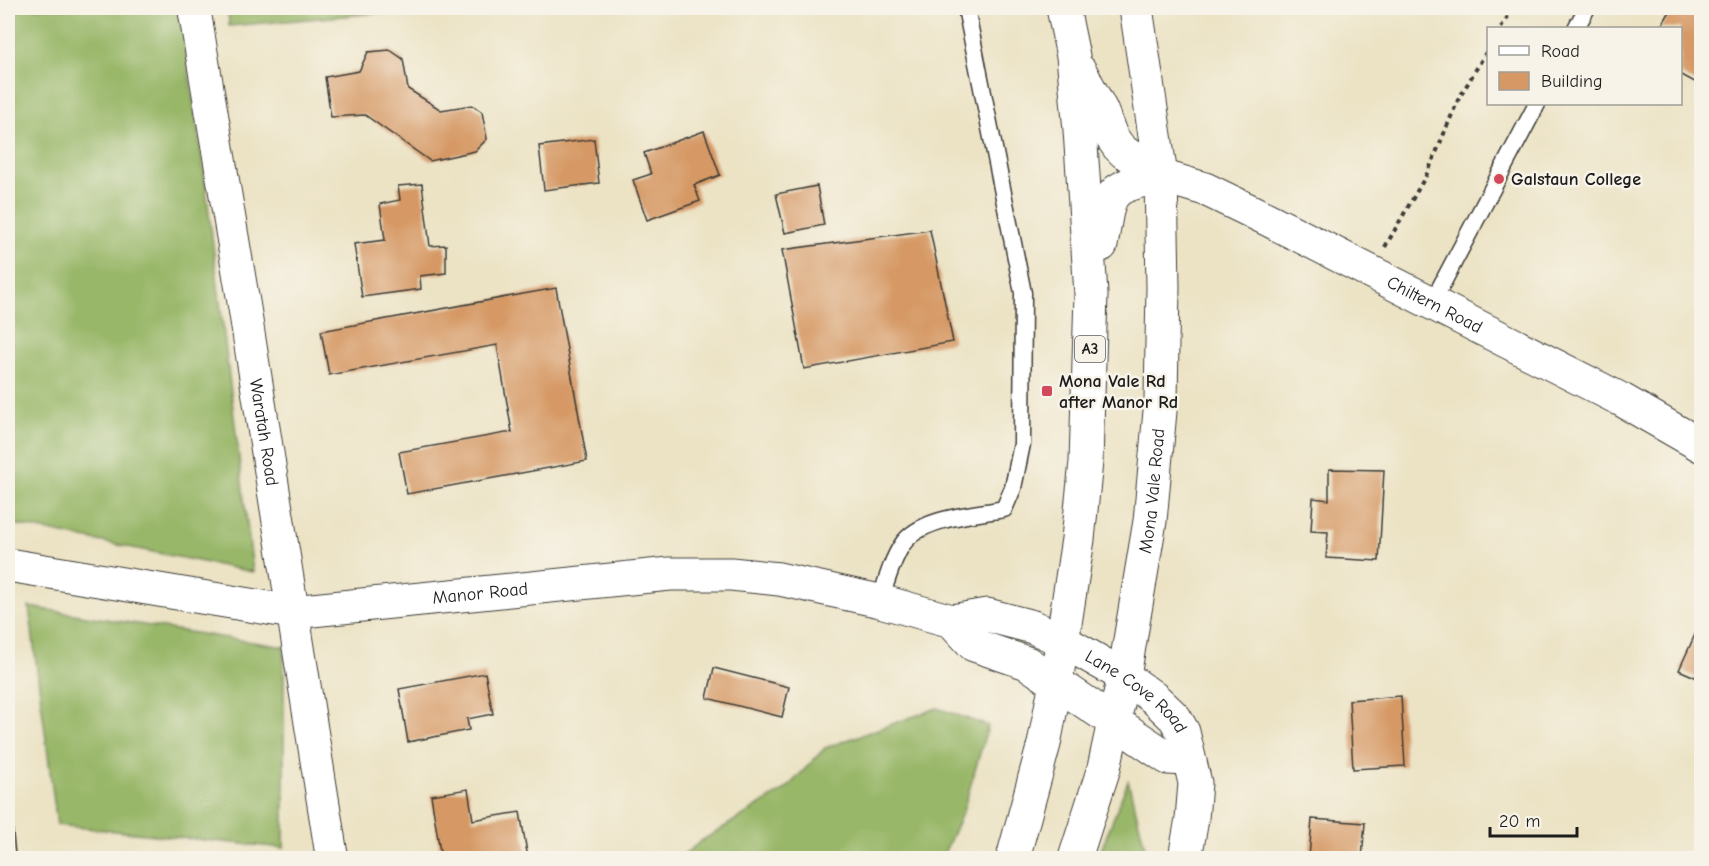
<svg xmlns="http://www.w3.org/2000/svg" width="1709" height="866" viewBox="0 0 1709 866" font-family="'Comic Neue',sans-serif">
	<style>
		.forest { fill: #99b769; stroke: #5a6a42; stroke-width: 1.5 }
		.building { fill: #d69965 }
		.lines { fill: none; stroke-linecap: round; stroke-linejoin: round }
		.lane-casing { stroke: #3b3a35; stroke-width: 19 }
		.street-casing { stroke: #3b3a35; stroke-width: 34 }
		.secondary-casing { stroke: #3b3a35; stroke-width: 35 }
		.highway-casing { stroke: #3b3a35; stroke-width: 35 }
		.path { stroke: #3b3a35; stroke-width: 4; stroke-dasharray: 4.5 4.5; stroke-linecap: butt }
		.lane { stroke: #fff; stroke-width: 16 }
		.street { stroke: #fff; stroke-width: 32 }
		.secondary { stroke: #fff; stroke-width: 33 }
		.highway { stroke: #fff; stroke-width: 33 }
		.poi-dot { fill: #d1495b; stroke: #f7f3e8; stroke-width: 2 }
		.labels { text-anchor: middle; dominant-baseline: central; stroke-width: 5; stroke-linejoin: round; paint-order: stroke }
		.shield { fill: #f7f3e8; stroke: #5e5c59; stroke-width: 1.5 }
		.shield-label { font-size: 16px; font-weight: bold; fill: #1c1c1c }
		.poi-label { font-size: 18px; font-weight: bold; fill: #1c1c1c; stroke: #f7f3e8; text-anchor: start }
		.street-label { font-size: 18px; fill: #1c1c1c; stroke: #f7f3e8 }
	</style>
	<rect width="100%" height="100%" fill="#f7f3e8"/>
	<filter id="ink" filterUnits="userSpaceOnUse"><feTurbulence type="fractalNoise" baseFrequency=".0167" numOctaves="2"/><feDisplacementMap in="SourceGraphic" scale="12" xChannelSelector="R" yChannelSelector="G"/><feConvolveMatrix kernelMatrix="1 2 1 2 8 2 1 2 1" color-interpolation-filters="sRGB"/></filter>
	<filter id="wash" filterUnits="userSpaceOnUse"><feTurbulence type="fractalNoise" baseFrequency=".008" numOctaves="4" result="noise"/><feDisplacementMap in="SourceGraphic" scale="24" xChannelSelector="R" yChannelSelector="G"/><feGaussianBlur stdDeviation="1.35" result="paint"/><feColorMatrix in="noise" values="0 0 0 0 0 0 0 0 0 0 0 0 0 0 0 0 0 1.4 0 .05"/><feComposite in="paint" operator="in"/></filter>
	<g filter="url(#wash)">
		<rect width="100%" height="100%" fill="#ece3c5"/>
		<!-- forest -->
		<g class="forest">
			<polygon points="8,8 179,8 203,164 253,572 8,523"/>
			<polygon points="228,8 436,8 229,26"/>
			<polygon points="29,607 284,647 284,848 57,825"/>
			<polygon points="937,708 988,726 963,811 942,858 680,858 701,841 786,789 825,748"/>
			<polygon points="1128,781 1148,858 1098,858"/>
		</g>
		<g id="blocks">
			<!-- building -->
			<g class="building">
				<polygon points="1672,8 1702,8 1702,86 1680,74 1680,28 1660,28"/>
				<polygon points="390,50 403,59 408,89 441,110 472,105 482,112 487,139 475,151 430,161 365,115 331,117 325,77 359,71 368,52"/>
				<polygon points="704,131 720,175 694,185 700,201 647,220 633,180 651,174 644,153"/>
				<polygon points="594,139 599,183 544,190 539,146"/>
				<polygon points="422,184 430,246 446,245 446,273 420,276 421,289 362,297 354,244 385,240 380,204 400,200 398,186"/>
				<polygon points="817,186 824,225 785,233 776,194"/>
				<polygon points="930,230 953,342 804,369 782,250"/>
				<polygon points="556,288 587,461 407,494 399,452 512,432 497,345 329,375 321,331"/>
				<polygon points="1329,469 1384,470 1379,561 1326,558 1328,532 1311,531 1313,498 1329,500"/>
				<polygon points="1702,619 1702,680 1679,670"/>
				<polygon points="714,668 789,687 782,717 707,698"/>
				<polygon points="485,673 493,714 467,719 469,730 408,742 399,689"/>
				<polygon points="1401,696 1405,766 1353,769 1349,700"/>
				<polygon points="468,789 473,820 520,812 528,858 441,858 431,795"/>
				<polygon points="8,804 10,804 15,853 8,853"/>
				<polygon points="1312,819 1365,823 1362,858 1309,858"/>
			</g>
		</g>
	</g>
	<g filter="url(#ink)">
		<use href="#blocks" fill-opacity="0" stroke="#3b3a35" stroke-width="1.5"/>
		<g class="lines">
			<!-- lane casing -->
			<g class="lane-casing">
				<g id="lane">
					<polyline points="1576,28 1587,8"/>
					<polyline points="1432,303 1537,104"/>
					<path d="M880 601C886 583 891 562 902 545 920 517 973 515 1004 509L1013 488 1022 444 1023 293 966 8"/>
				</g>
			</g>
			<!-- street casing -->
			<g class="street-casing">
				<g id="street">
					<path id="s1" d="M194 8 244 305 332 858"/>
				</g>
			</g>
			<!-- secondary casing -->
			<g class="secondary-casing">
				<g id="secondary">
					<path id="s2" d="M1161 176 1205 189 1269 220 1622 400 1702 446"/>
					<path id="s3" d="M8 565 292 612 670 574H731L779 579 880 601 952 621 987 615 1033 627 1063 641 1124 676 1154 698 1175 718 1183 732 1195 783 1192 819 1185 858"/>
					<polyline points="952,621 974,645 1027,663 1168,758 1188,759"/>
				</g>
			</g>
			<!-- highway casing -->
			<g class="highway-casing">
				<g id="highway">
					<polyline points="1080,71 1101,110 1111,136 1118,146 1124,152 1161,176"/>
					<path d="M1101 245C1111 190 1104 189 1161 176"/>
					<polyline points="1013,858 1044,744 1056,682 1078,539 1086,462 1091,294 1080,130 1073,56 1063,8"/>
					<path id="s4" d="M1075 858 1104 768 1124 676 1150 521 1161 400 1163 287 1161 176 1136 8"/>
				</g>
			</g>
			<!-- path -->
			<g class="path">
				<polyline points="1501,28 1513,8"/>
				<polyline points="1385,247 1428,172 1458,100 1488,49"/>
			</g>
			<!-- lane -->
			<use href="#lane" class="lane"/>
			<!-- street -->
			<use href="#street" class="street"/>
			<!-- secondary -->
			<use href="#secondary" class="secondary"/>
			<!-- highway -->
			<use href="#highway" class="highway"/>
		</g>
	</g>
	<!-- markers -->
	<g class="poi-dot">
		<circle cx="1499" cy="179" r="6"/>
		<rect x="1041" y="385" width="12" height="12" rx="3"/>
	</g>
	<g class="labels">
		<!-- shield labels -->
		<rect class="shield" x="1075" y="336" width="30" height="26" rx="4.5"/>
		<g class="shield-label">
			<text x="1090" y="349">A3</text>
		</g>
		<!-- poi labels -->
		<g class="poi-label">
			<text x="1511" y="179">Galstaun College</text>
			<text x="1059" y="381">Mona Vale Rd<tspan x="1059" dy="21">after Manor Rd</tspan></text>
		</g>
		<!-- street labels -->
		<g class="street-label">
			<text stroke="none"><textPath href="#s2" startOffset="303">Chiltern Road</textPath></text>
			<text stroke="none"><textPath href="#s1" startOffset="430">Waratah Road</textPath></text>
			<text stroke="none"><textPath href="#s4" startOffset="376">Mona Vale Road</textPath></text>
			<text stroke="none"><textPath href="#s3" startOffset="477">Manor Road</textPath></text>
			<text stroke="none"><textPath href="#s3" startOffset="1161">Lane Cove Road</textPath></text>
		</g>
	</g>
	<!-- margin -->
	<rect width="1709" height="866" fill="none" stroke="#f7f3e8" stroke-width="30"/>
	<!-- legend -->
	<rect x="1487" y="27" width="195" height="78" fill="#f7f3e8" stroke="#9f9d96" stroke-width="1.5"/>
	<rect x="1499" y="46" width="30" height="9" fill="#ffffff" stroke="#9f9d96" stroke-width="1.5"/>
	<text x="1541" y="57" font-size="18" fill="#1c1c1c">Road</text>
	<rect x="1499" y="72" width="30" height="18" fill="#d69965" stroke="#9f9d96" stroke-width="1.5"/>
	<text x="1541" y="87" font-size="18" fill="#1c1c1c">Building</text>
	<!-- scale -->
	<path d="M1490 827v9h87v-9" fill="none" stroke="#1c1c1c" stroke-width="3"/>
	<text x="1499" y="827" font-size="18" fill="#1c1c1c" stroke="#f7f3e8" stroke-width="4.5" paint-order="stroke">20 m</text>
</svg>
